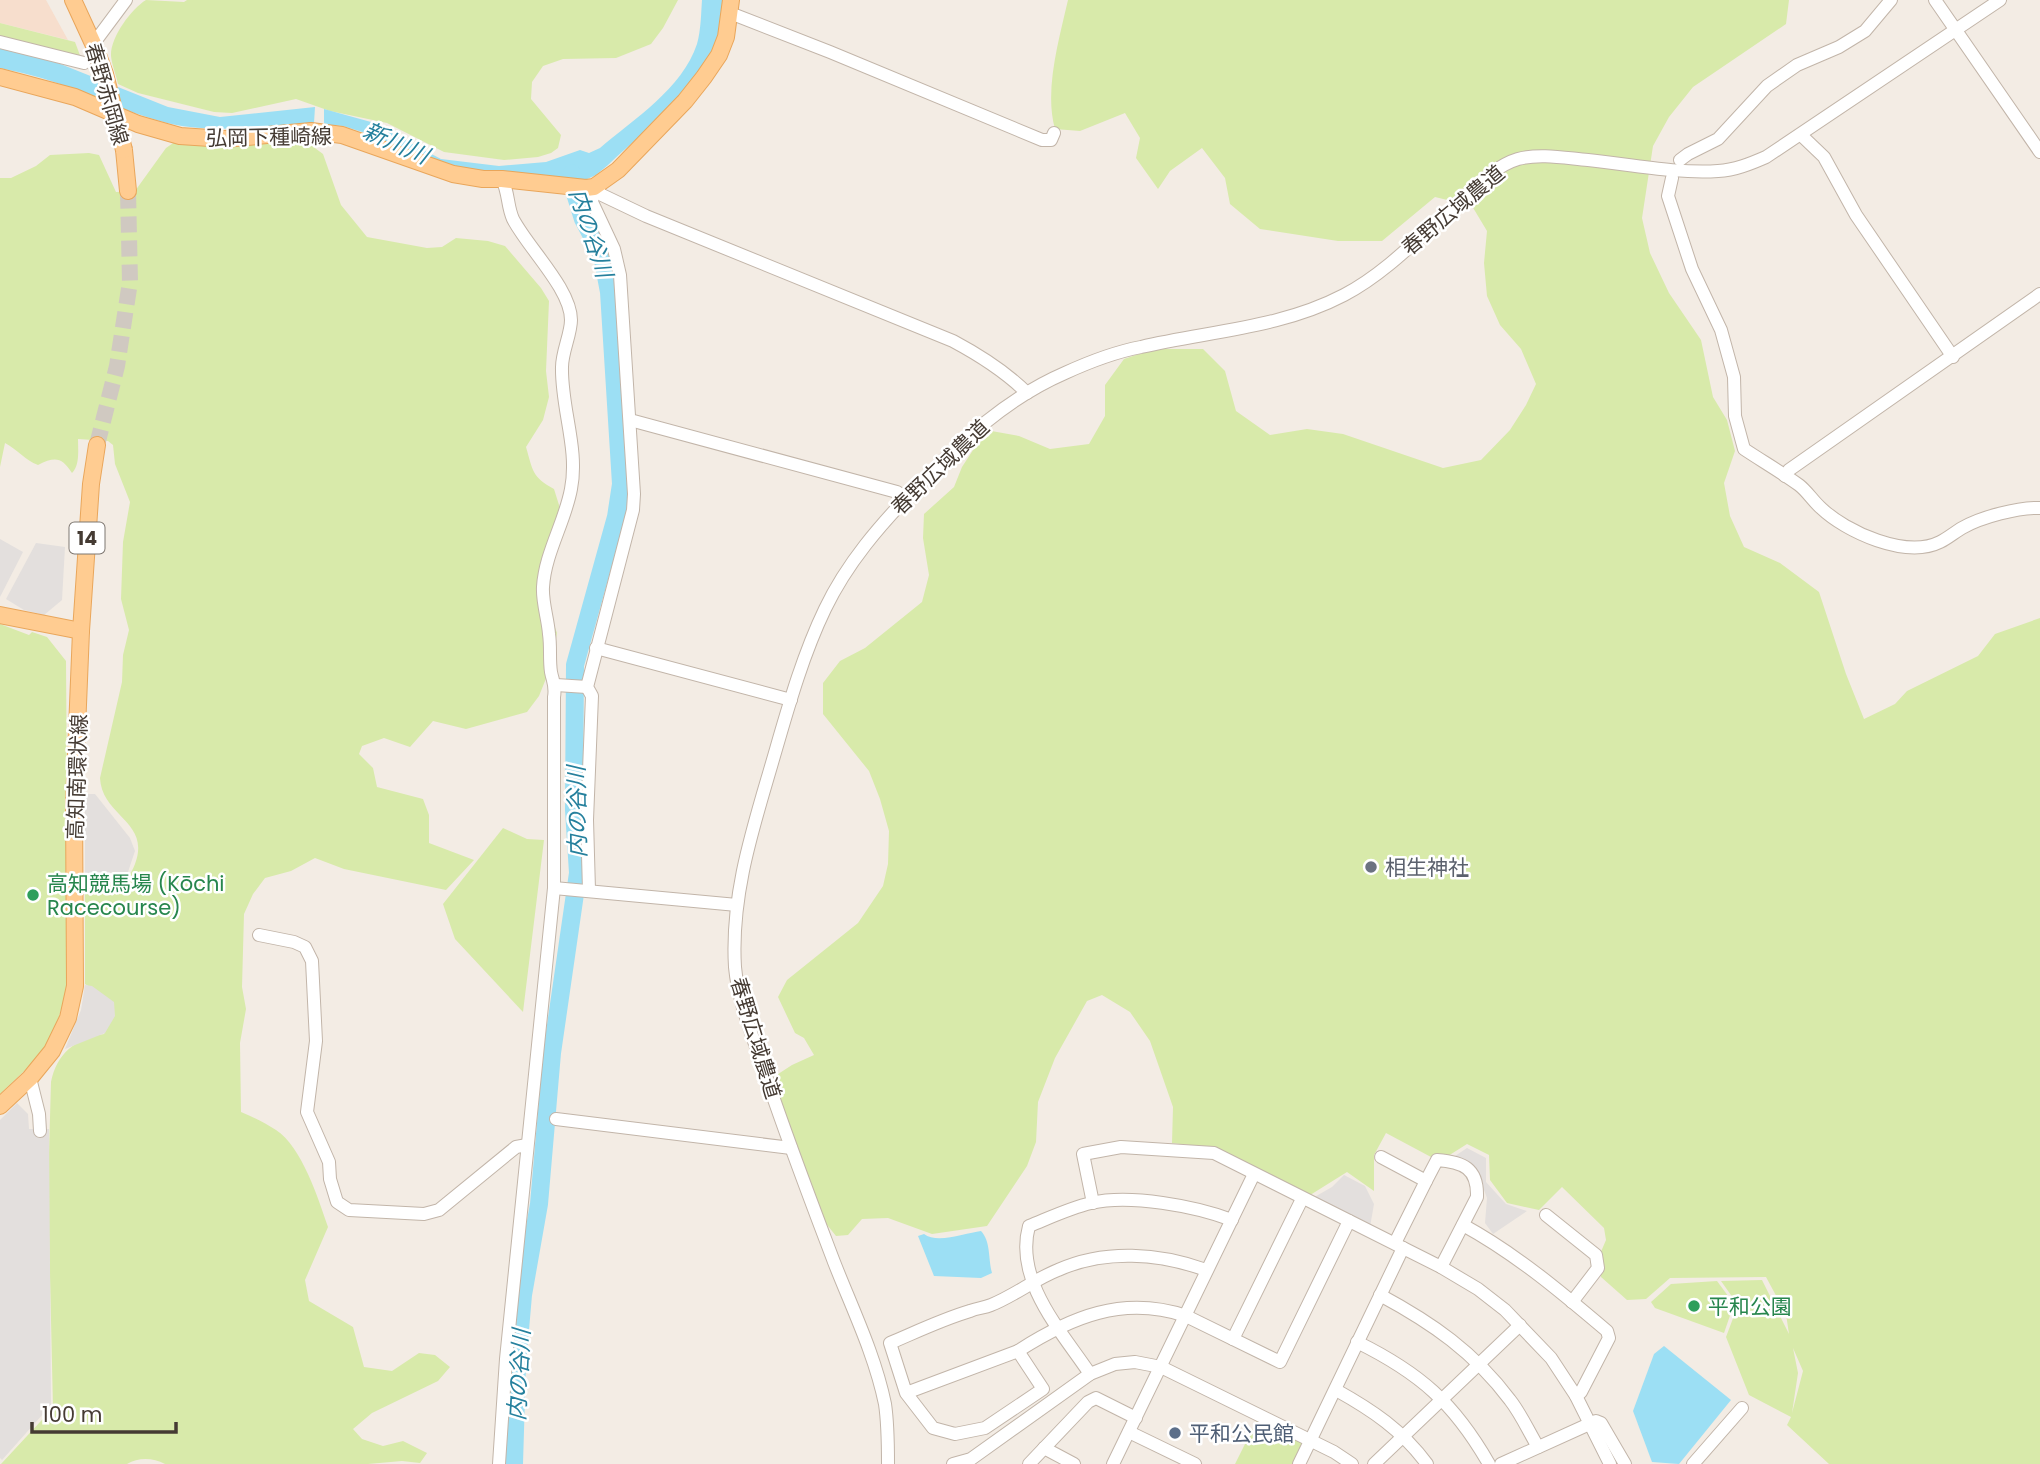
<svg xmlns="http://www.w3.org/2000/svg" width="2040" height="1464" viewBox="0 0 2040 1464" font-family="Poppins,'Noto Sans JP',sans-serif">
	<style>
		.commercial { fill: #f7decd }
		.green { fill: #d8eaaa; fill-rule: evenodd }
		.parking { fill: #e3dfdd }
		.water { fill: #9cdff4 }
		.lines { fill: none; stroke-linecap: round; stroke-linejoin: round }
		.river { stroke: #9cdff4; stroke-width: 18 }
		.major-tunnel { stroke: #d0c9c1; stroke-width: 16; stroke-dasharray: 16 8; stroke-linecap: butt }
		.minor-casing { stroke: #c2b5a9; stroke-width: 14 }
		.major-casing { stroke: #e9a65b; stroke-width: 18 }
		.minor { stroke: #fff; stroke-width: 12 }
		.major { stroke: #ffcc91; stroke-width: 16 }
		.major-bridge-casing { stroke: #e9a65b; stroke-width: 18; stroke-linecap: butt }
		.major-bridge { stroke: #ffcc91; stroke-width: 16 }
		.worship-dot { fill: #6b7280; stroke: #fff; stroke-width: 2.5 }
		.leisure-dot { fill: #2e9e5b; stroke: #fff; stroke-width: 2.5 }
		.service-dot { fill: #5c6f8a; stroke: #fff; stroke-width: 2.5 }
		.labels { text-anchor: middle; dominant-baseline: central; stroke-width: 5; stroke-linejoin: round; paint-order: stroke }
		.shield { fill: #fff; stroke: #7d7670; stroke-width: 2 }
		.shield-label { font-size: 19px; font-weight: bold; fill: #453b33 }
		.street-label { font-size: 21px; fill: #453b33; stroke: #fff }
		.worship-label { font-size: 21px; fill: #5b616d; stroke: #fff; text-anchor: start }
		.leisure-label { font-size: 21px; fill: #27864d; stroke: #fff; text-anchor: start }
		.service-label { font-size: 21px; fill: #4e5e75; stroke: #fff; text-anchor: start }
		.water-label { font-size: 23px; font-style: italic; fill: #25809d; stroke: #fff }
	</style>
	<rect width="100%" height="100%" fill="#f3ece4"/>
	<!-- commercial -->
	<polygon class="commercial" points="0,0 46,0 68,40 0,23"/>
	<!-- green -->
	<g class="green">
		<path d="M146 0 184 2 187 0H678L663 28 651 44 616 58 563 59 543 66 532 82 531 99 561 135 558 148 551 153 538 157 504 160 444 152 387 123 330 111 296 99 232 113 214 112 138 93 118 84C116 75 112 65 111 56 110 38 131 9 146 0Z"/>
		<path d="M1068 0H1789L1786 24 1693 87 1669 117 1653 146 1642 218 1650 253 1669 293 1701 340 1713 397 1727 420 1735 451 1724 483 1730 516 1744 547 1780 563 1819 592 1846 674 1864 719 1895 704 1907 691 1978 656 1995 634 2040 618V1464H1829L1787 1425 1791 1417 1749 1395 1726 1337 1738 1305 1721 1281 1762 1280 1789 1334 1786 1314 1766 1277 1670 1278 1646 1299 1627 1300 1601 1277 1600 1254 1606 1240 1604 1228 1562 1187 1539 1210 1507 1203 1490 1180 1489 1155 1467 1144 1448 1156 1431 1157 1386 1133 1374 1155V1191L1347 1172 1307 1197 1214 1148 1172 1143 1173 1107 1150 1041 1130 1012 1102 995 1087 1001 1055 1058 1038 1102 1036 1142 1027 1166 987 1226 932 1234 888 1218 862 1219 848 1235 836 1236 820 1216 812 1199 808 1175 789 1139 772 1078 792 1065 814 1055 804 1038 795 1033 778 997 787 980 858 923 883 886 888 864 889 831 880 799 869 771 823 714V683L840 661 865 648 922 602 929 575 923 538 924 514 954 487 962 467 986 430 1019 436 1050 449 1089 444 1105 416V385L1124 359 1154 349H1203L1225 371 1236 411 1270 435 1307 429 1343 434 1443 468 1481 460 1510 430 1526 405 1536 384 1521 349 1500 325 1487 296 1484 263 1487 231 1472 206 1435 197 1382 241H1338L1260 229 1230 204 1225 178 1202 148 1170 171 1158 189 1136 158 1140 138 1125 113 1080 131 1055 129C1044 91 1059 39 1068 0ZM1793 1348 1803 1371 1792 1413 1798 1373Z"/>
		<polygon points="0,23 75,42 81,58 0,37"/>
		<path d="M300 137 323 154 341 205 367 237 427 248 442 247 456 238 488 241 505 246 541 288 549 301 546 371 549 397 543 420 526 447C533 471 532 477 554 489L559 505V520L553 550 548 608 557 633 551 666 539 696 527 712 466 729 433 721 410 747 384 738 362 746 359 754 373 768 377 787 423 799 429 815V843L474 860 446 890 344 869 315 858 291 871 265 878 253 894 244 914 242 987 246 1009 240 1043 241 1112C253 1117 265 1123 276 1130 302 1147 318 1198 328 1227L305 1280 309 1301 353 1327 364 1367 392 1371 419 1353 435 1355 450 1367 438 1381 372 1413 353 1429 362 1439 383 1446 403 1441 427 1453 420 1463 402 1461 368 1464H165C153 1458 139 1457 127 1464H1L53 1408 48 1188 51 1082C57 1053 75 1039 104 1034L113 1016 98 992 85 984V886C108 885 126 889 135 864 151 821 102 817 100 778L122 682 123 655 129 630 121 599 123 542 130 502 115 464 113 445 108 441 78 439C78 450 80 465 72 473 62 458 56 456 38 465 25 460 18 450 5 443L0 467V178H11L36 166 50 155 89 153 99 155 116 192 135 191 166 148 179 139Z"/>
		<polygon points="0,624 29,635 32,632 47,637 66,661 68,937 66,993 58,1020 42,1054 0,1094"/>
		<polygon points="503,828 527,839 544,840 523,1012 455,939 443,904"/>
		<polygon points="1717,1281 1734,1304 1724,1333 1655,1308 1651,1302 1671,1284"/>
		<polygon points="1257,1420 1305,1443 1295,1464 1235,1464"/>
	</g>
	<!-- parking -->
	<g class="parking">
		<polygon points="0,539 23,552 0,597"/>
		<polygon points="36,543 65,547 62,600 44,615 24,610 6,599"/>
		<polygon points="87,794 95,794 130,838 135,851 128,872 115,882 85,881 85,802"/>
		<polygon points="85,985 92,986 114,1002 115,1016 105,1033 65,1049 81,1010"/>
		<polygon points="17,1103 28,1114 29,1129 49,1129 51,1405 2,1460 0,1458 0,1120"/>
		<polygon points="1467,1148 1486,1158 1486,1182 1506,1204 1527,1211 1493,1234 1485,1223 1487,1198 1476,1169 1455,1156"/>
		<polygon points="1344,1175 1365,1186 1374,1204 1370,1227 1311,1199 1332,1187"/>
	</g>
	<!-- water -->
	<g class="water">
		<path d="M702 0H724C723 12 723 27 719 38 699 91 647 128 608 165L596 175 585 180 497 174 438 166 375 136 343 126 324 125V109L371 122 441 159 499 166 546 162 580 150 589 153 600 148C634 119 682 89 697 44 701 30 701 14 702 0Z"/>
		<path d="M0 47 33 53 168 107 220 117 315 107 314 123C274 125 230 132 190 127 147 122 108 101 68 87 45 78 23 73 0 68Z"/>
		<path d="M981 1231C991 1242 988 1258 992 1273L981 1278 934 1276 918 1236 924 1234C937 1244 966 1233 981 1231Z"/>
		<polygon points="1664,1346 1731,1400 1679,1464 1652,1462 1633,1411 1654,1354"/>
	</g>
	<g class="lines">
		<!-- river -->
		<polyline class="river" points="514,1464 517,1364 523,1295 539,1204 552,1053 578,873 574,810 575,665 616,517 621,484 609,292 602,255 583,219 574,190 572,173"/>
		<!-- major-tunnel -->
		<polyline class="major-tunnel" points="97,445 117,366 130,282 128,191"/>
		<!-- minor casing -->
		<g class="minor-casing">
			<g id="minor">
				<polyline points="1935,0 2040,152"/>
				<polyline points="730,13 830,52 1042,140 1051,140 1054,133"/>
				<polyline points="0,42 84,63"/>
				<polyline points="94,43 126,0"/>
				<polyline points="1801,135 1824,157 1856,215 1953,357"/>
				<polyline points="1680,160 1688,154 1718,139 1767,86 1797,65 1839,47 1865,31 1891,0"/>
				<path d="M1672 178 1668 196 1692 269 1721 330 1734 377 1735 416 1744 449C1762 461 1781 472 1799 485 1807 491 1813 501 1821 508 1846 532 1906 559 1940 542 1948 538 1955 532 1962 528 1981 517 2019 507 2040 508"/>
				<path d="M594 187 602 195 646 216 953 341C981 356 1005 371 1027 393"/>
				<polyline points="630,420 897,492 906,498"/>
				<polyline points="1785,476 1789,470 2040,294"/>
				<polyline points="596,648 791,700"/>
				<polyline points="556,685 587,687"/>
				<polyline points="554,888 737,905"/>
				<polyline points="589,890 587,820 592,696 587,687 633,510 634,494 620,275 614,249 592,202 594,187"/>
				<polyline points="259,935 294,942 305,947 312,961 316,1041 307,1112 329,1162 330,1179 337,1202 349,1210 424,1214 439,1210 516,1147 527,1145"/>
				<polyline points="30,1078 39,1114 40,1131"/>
				<polyline points="556,1119 791,1148"/>
				<polyline points="1381,1157 1426,1181 1395,1243"/>
				<path d="M1426 1181 1437 1160C1463 1162 1478 1168 1477 1197L1441 1267"/>
				<polyline points="1093,1203 1083,1154 1121,1147 1214,1153 1441,1267 1478,1289 1505,1310 1551,1358 1576,1396 1610,1464"/>
				<polyline points="1546,1215 1596,1255 1598,1268 1572,1302"/>
				<path d="M1463 1225C1516 1254 1561 1292 1607 1331L1609 1338 1581 1392 1576 1396"/>
				<path d="M1380 1295C1432 1323 1474 1352 1510 1400 1521 1414 1529 1432 1538 1447"/>
				<polyline points="1233,1339 1302,1199"/>
				<path d="M1357 1342C1420 1373 1454 1403 1489 1464"/>
				<path d="M1018 1351C1071 1317 1123 1295 1186 1316L1280 1362 1349 1221"/>
				<path d="M1090 1374C1062 1332 1014 1281 1029 1226 1049 1218 1070 1208 1091 1203 1130 1194 1195 1206 1232 1220"/>
				<path d="M1336 1390C1372 1410 1402 1430 1427 1464"/>
				<path d="M906 1393 1018 1351 1043 1389 985 1428 955 1434 933 1428 906 1393 890 1343C916 1332 943 1319 970 1311 977 1308 984 1308 991 1305 1014 1296 1035 1279 1058 1270 1105 1249 1159 1253 1206 1270"/>
				<polyline points="1129,1432 1195,1464"/>
				<polyline points="1044,1448 1074,1464"/>
				<path d="M499 1464 506 1359 554 888V697C556 686 553 682 551 672 549 659 551 647 549 634 548 619 542 602 543 587 545 553 565 522 571 489 579 449 561 408 562 367 562 352 571 334 571 320 571 289 528 248 513 219 507 206 509 193 502 179"/>
				<path d="M888 1464C888 1444 888 1424 885 1404 875 1355 852 1308 834 1262 809 1196 784 1131 762 1064 751 1032 738 1000 735 967 731 902 749 841 767 780 784 723 799 663 825 609 847 563 880 525 915 489 959 443 1005 399 1065 373 1089 362 1115 352 1141 347 1210 331 1281 328 1344 295 1388 272 1424 232 1461 200 1478 185 1495 166 1518 159 1540 153 1565 158 1588 160 1628 164 1678 174 1718 171 1735 170 1750 164 1766 157L2000 0"/>
				<polyline points="953,1464 971,1459 1090,1374 1115,1364 1135,1362 1161,1367 1334,1452 1352,1464"/>
				<polyline points="1029,1464 1088,1402 1096,1398 1136,1418"/>
				<polyline points="1113,1464 1254,1174"/>
				<polyline points="1299,1464 1403,1248"/>
				<polyline points="1374,1464 1520,1325"/>
				<polyline points="1501,1464 1596,1421 1601,1423 1625,1464"/>
				<polyline points="1693,1464 1742,1408"/>
			</g>
		</g>
		<!-- major casing -->
		<g class="major-casing">
			<g id="major">
				<polyline points="73,0 96,50"/>
				<polyline points="0,77 75,97 138,124 180,136 225,139 311,131 342,135 453,174 483,179 502,179 586,188 594,187 618,170 685,101 704,77 719,55 726,37 731,0"/>
				<polyline points="124,150 128,191"/>
				<polyline points="0,615 81,631"/>
				<polyline points="0,1106 30,1078 52,1051 68,1018 75,986 74,803 81,631 91,484 97,445"/>
			</g>
		</g>
		<!-- minor -->
		<use href="#minor" class="minor"/>
		<!-- major -->
		<use href="#major" class="major"/>
		<!-- major-bridge casing -->
		<g class="major-bridge-casing">
			<polyline id="major-bridge" points="96,50 105,74 124,150"/>
		</g>
		<!-- major-bridge -->
		<use href="#major-bridge" class="major-bridge"/>
	</g>
	<!-- markers -->
	<circle class="worship-dot" cx="1371" cy="867" r="7"/>
	<g class="leisure-dot">
		<circle cx="33" cy="895" r="7"/>
		<circle cx="1694" cy="1306" r="7"/>
	</g>
	<circle class="service-dot" cx="1175" cy="1433" r="7"/>
	<g class="labels">
		<!-- shield labels -->
		<rect class="shield" x="69.5" y="522.5" width="35" height="31" rx="5"/>
		<g class="shield-label">
			<text x="87" y="538">14</text>
		</g>
		<!-- street labels -->
		<g class="street-label">
			<text transform="translate(107 94) rotate(74)">春野赤岡線</text>
			<text transform="translate(269 137) rotate(-1)">弘岡下種崎線</text>
			<text transform="translate(1453 210) rotate(-40)">春野広域農道</text>
			<text transform="translate(940 467) rotate(-44)">春野広域農道</text>
			<text transform="translate(77 777) rotate(-88)">高知南環状線</text>
			<text transform="translate(756 1038) rotate(73)">春野広域農道</text>
		</g>
		<!-- worship labels -->
		<g class="worship-label">
			<text x="1385" y="867">相生神社</text>
		</g>
		<!-- leisure labels -->
		<g class="leisure-label">
			<text x="47" y="883">高知競馬場 (Kōchi<tspan x="47" dy="24">Racecourse)</tspan></text>
			<text x="1708" y="1306">平和公園</text>
		</g>
		<!-- service labels -->
		<g class="service-label">
			<text x="1189" y="1433">平和公民館</text>
		</g>
		<!-- water labels -->
		<g class="water-label">
			<text transform="translate(396 143) rotate(24)">新川川</text>
			<text transform="translate(591 233) rotate(72)">内の谷川</text>
			<text transform="translate(577 812) rotate(-91)">内の谷川</text>
			<text transform="translate(519 1375) rotate(-87)">内の谷川</text>
		</g>
	</g>
	<!-- scale -->
	<path d="M32 1422v10h144v-10" fill="none" stroke="#453b33" stroke-width="3.5"/>
	<text x="42" y="1422" font-size="21" fill="#453b33" stroke="#ffffff" stroke-width="5" paint-order="stroke">100 m</text>
</svg>
